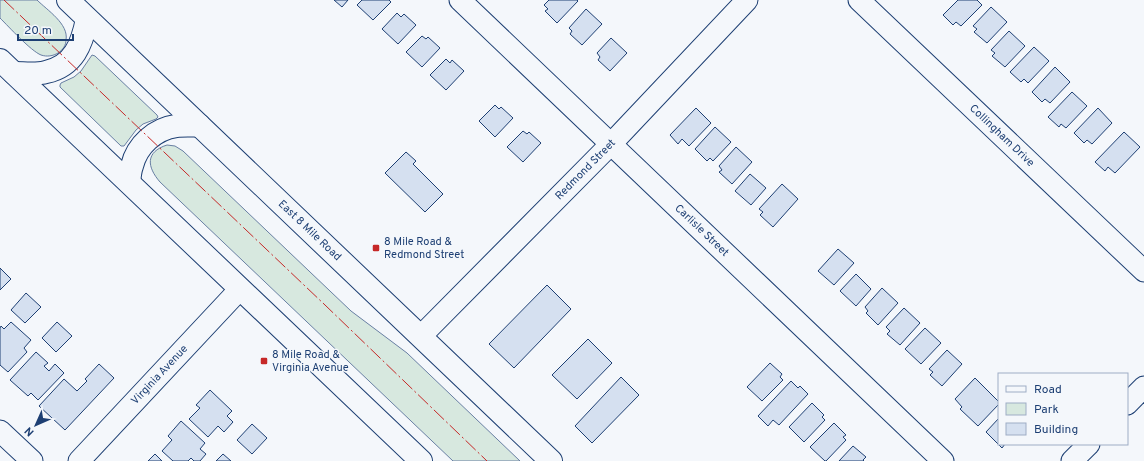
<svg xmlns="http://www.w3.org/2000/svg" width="1144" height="461" viewBox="0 0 1144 461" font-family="Overpass,sans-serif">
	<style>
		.green { fill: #d7e8df; stroke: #687fa3 }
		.building { fill: #d5e0f0; stroke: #1d3f73 }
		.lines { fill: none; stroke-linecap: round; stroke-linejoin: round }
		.minor-casing { stroke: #1d3f73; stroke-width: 23 }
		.highway-casing { stroke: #1d3f73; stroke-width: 24 }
		.minor { stroke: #f4f7fb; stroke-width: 21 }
		.highway { stroke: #f4f7fb; stroke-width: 22 }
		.power { stroke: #c62828; stroke-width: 1; stroke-dasharray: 14 3 2 3; stroke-linecap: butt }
		.poi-dot { fill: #c62828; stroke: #f4f7fb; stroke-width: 1.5 }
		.labels { text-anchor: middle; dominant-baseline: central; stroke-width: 3; stroke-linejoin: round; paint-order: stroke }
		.street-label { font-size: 11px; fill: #1d3f73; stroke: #f4f7fb }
		.poi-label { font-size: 11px; fill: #1d3f73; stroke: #f4f7fb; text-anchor: start }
	</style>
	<rect width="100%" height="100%" fill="#f4f7fb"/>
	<!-- green -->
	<g class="green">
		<path d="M0 0H37C47 10 69 24 66 40 66 45 63 50 58 53 53 56 47 57 41 55 31 51 9 27 0 18Z"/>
		<polygon points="92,55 95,56 157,115 158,117 156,119 143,124 136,130 124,146 121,146 60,87 60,85 61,83 74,77 81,71"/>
		<path d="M167 145 175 146 183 151 351 311 407 353 520 461H453L160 182C147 167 145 152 167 145Z"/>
	</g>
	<!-- building -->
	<g class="building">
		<polygon points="334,0 348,0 342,7"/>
		<polygon points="362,0 389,0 391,2 373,20 357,5"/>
		<polygon points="549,0 577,0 578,1 557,23 545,11 548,9 544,5"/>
		<polygon points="958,0 977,0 982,5 961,26 956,22 953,25 943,15"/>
		<polygon points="991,7 1007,22 987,43 974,32 977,29 973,26"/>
		<polygon points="586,9 602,24 582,45 570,34 572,31 569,28"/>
		<polygon points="397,13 401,17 404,14 416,25 398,44 382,29"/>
		<polygon points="1009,31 1025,46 1005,67 992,56 995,53 991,50"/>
		<polygon points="422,36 426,39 428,37 440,48 422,67 406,52"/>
		<polygon points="611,38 627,53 610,71 598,60 600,57 597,53"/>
		<polygon points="1034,47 1049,61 1028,83 1024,79 1021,82 1010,72"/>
		<polygon points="446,59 450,63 452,60 464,71 446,90 430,75"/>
		<polygon points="1055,67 1070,82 1050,103 1045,99 1042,102 1032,92"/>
		<polygon points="1072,92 1087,106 1066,128 1061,124 1059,127 1048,117"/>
		<polygon points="495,105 499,109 501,107 513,118 495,137 479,121"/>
		<polygon points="696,108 711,123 689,146 682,139 678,144 670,135"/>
		<polygon points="1098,108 1112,123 1092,144 1087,140 1084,143 1074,133"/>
		<polygon points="715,127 731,142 713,161 710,158 707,161 695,149"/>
		<polygon points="523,131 527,134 529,132 541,143 523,162 507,147"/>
		<polygon points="1124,132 1140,147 1115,173 1108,167 1105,171 1095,162"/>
		<polygon points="736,147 752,162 732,184 719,172 722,170 719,166"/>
		<polygon points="406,152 416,161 413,164 443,194 425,212 385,173"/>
		<polygon points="750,174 766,188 751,205 735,191"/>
		<polygon points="782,184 798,199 773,227 760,215 763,212 759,209"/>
		<polygon points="838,249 854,263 834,285 818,271"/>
		<polygon points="0,268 11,279 0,290"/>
		<polygon points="856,274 871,289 856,306 840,291"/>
		<polygon points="547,285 571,309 514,368 489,344"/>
		<polygon points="882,288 898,303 878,325 866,313 868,311 865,307"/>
		<polygon points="26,293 41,307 25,323 11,310"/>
		<polygon points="904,308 920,323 900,345 887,334 890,331 886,327"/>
		<polygon points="11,322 31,340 24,348 27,352 8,372 0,365 0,328 1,326 4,329"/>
		<polygon points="57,322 72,336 56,352 42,338"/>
		<polygon points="925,328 941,343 921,364 905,349"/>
		<polygon points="588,339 612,363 577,399 552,375"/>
		<polygon points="947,350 962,364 942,386 930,375 933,372 929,369"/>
		<polygon points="36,352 48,363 44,366 49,371 55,364 64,373 38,400 31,393 28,396 10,380"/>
		<polygon points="770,363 782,374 780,377 783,380 762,401 747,387"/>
		<polygon points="99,364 114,378 65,430 39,406 64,379 77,391 87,381 85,379"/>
		<polygon points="621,377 639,395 592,443 575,426"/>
		<polygon points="975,378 999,402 999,404 978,426 960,409 962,407 955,399"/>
		<polygon points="791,381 798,388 800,386 808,394 779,425 773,420 768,426 758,416"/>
		<polygon points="210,390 232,411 227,416 233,422 224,432 218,426 208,437 189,419 200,408 196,405"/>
		<polygon points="812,403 824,415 822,417 825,420 804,442 789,427"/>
		<polygon points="999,418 999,444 1005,444 1002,448 986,432"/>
		<polygon points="181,421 205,443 200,449 206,454 200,461 194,461 191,458 188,461 173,461 162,451 172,440 168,436"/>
		<polygon points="834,423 846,435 843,437 846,440 826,461 825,461 810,447"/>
		<polygon points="252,424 267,438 252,454 237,440"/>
		<polygon points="853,446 866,457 863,460 864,461 839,461"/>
		<polygon points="155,454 162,461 148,461"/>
		<polygon points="223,454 231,461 216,461"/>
	</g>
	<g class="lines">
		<!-- minor casing -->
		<g class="minor-casing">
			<g id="minor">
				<path id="s1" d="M460 0 943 461"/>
				<path id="s2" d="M859 0 1144 271"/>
				<path id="s3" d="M421 336 611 144 747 0"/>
				<polyline points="1127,404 1144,387"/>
				<polyline points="0,431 32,461"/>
				<path id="s4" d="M79 461 240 289"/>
				<polyline points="1072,461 1089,444"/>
			</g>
		</g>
		<!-- highway casing -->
		<g class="highway-casing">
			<g id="highway">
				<path id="s5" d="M68 0 551 461"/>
				<polyline points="0,60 421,461"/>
				<path d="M14 73C24 73 36 75 46 72 74 66 82 44 87 19"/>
				<path d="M129 182C130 176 130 171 132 166 137 145 155 129 176 126 184 125 192 126 199 125"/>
			</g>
		</g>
		<!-- minor -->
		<use href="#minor" class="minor"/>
		<!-- highway -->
		<use href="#highway" class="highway"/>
		<!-- power -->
		<polyline class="power" points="4,0 325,305 487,461"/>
	</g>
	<!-- markers -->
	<g class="poi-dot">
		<rect x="372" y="244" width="8" height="8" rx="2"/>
		<rect x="260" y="357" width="8" height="8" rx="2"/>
	</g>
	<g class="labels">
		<!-- street labels -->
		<g class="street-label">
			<text stroke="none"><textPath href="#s2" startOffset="197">Collingham Drive</textPath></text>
			<text stroke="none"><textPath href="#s3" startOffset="234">Redmond Street</textPath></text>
			<text stroke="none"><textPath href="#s5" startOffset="334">East 8 Mile Road</textPath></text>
			<text stroke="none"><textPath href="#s1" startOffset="334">Carlisle Street</textPath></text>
			<text stroke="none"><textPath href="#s4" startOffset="118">Virginia Avenue</textPath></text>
		</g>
		<!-- poi labels -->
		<g class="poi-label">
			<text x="384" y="242">8 Mile Road &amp;<tspan x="384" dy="13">Redmond Street</tspan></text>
			<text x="272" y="355">8 Mile Road &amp;<tspan x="272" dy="13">Virginia Avenue</tspan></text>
		</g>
	</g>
	<!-- legend -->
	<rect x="998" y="373" width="130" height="72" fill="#f4f7fb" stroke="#9eadc5"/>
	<rect x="1006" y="386" width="20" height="6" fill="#f4f7fb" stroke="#9eadc5"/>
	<text x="1034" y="393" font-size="12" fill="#1d3f73">Road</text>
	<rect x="1006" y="403" width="20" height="12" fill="#d7e8df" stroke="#9eadc5"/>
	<text x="1034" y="413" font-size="12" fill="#1d3f73">Park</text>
	<rect x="1006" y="423" width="20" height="12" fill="#d5e0f0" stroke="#9eadc5"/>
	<text x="1034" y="433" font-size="12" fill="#1d3f73">Building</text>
	<!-- north arrow -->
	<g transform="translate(36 425) rotate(225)" stroke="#f4f7fb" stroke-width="3" paint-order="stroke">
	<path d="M0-3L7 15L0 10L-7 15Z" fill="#1d3f73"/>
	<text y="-6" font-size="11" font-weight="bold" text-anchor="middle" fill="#1d3f73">N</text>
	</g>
	<!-- scale -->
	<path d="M18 34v6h55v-6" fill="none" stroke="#1d3f73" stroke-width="2"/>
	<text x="24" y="34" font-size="12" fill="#1d3f73" stroke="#f4f7fb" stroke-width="3" paint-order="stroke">20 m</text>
</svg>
